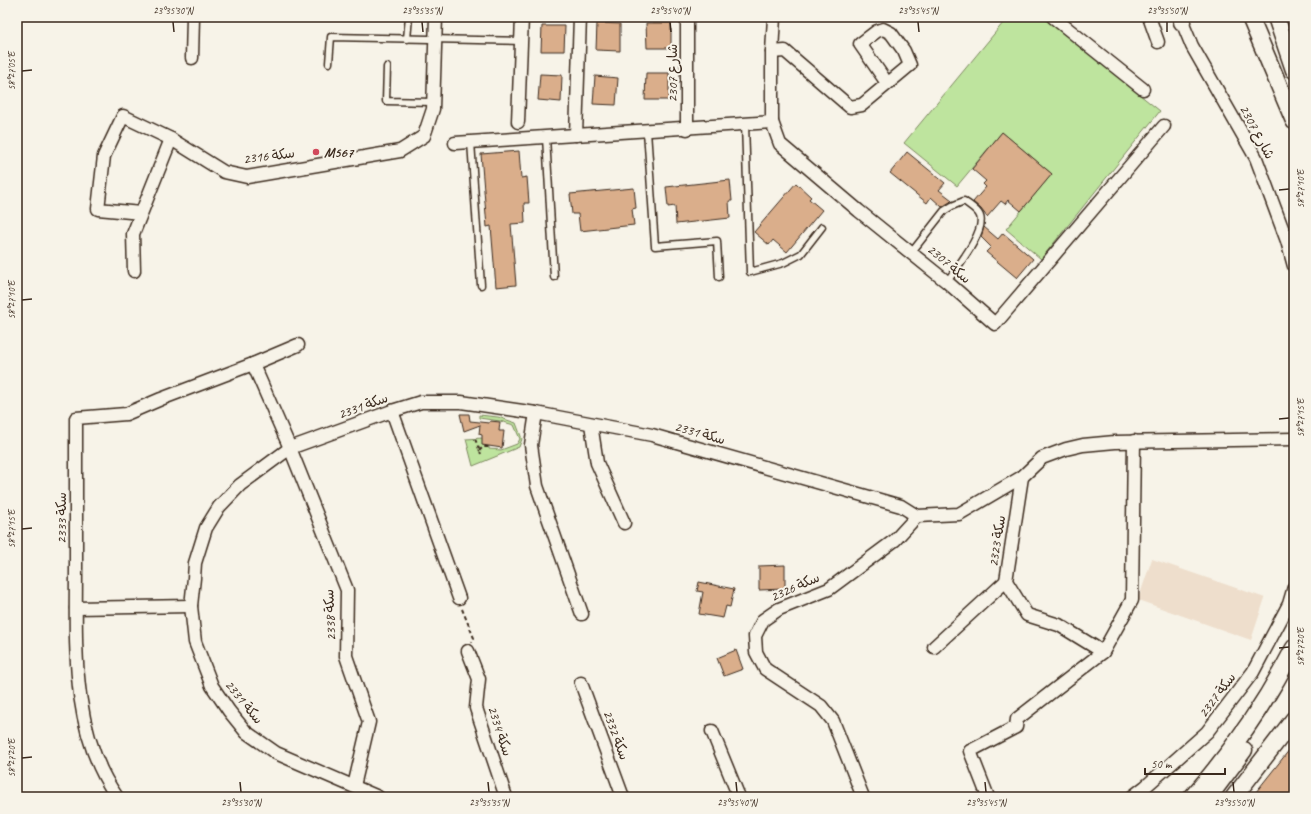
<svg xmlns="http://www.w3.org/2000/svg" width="1311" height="814" viewBox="0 0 1311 814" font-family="Caveat,'Playpen Sans Arabic',sans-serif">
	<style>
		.built { fill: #eedecc }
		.green { fill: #bee49e; stroke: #7c875e }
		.building { fill: #daae8b; stroke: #3b2a1e }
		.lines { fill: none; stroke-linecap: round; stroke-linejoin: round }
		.lane-casing { stroke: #3b2a1e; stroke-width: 9 }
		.street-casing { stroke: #3b2a1e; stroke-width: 15 }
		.secondary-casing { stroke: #3b2a1e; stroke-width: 19 }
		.path { stroke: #3b2a1e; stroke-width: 2; stroke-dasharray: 4 3; stroke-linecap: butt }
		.lane { stroke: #f7f3e8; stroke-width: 6 }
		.street { stroke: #f7f3e8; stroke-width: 12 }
		.secondary { stroke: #f7f3e8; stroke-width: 16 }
		.ticks { fill: none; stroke: #3b2a1e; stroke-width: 1.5 }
		.poi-dot { fill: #d1495b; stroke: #f7f3e8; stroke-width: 1.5 }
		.labels { text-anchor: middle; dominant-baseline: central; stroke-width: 4; stroke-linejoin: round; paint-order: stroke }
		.street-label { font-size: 14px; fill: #3b2a1e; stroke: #f7f3e8 }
		.poi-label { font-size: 14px; font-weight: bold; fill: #3b2a1e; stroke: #f7f3e8; text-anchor: start }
		.neatline { fill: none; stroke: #3b2a1e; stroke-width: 1.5 }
		.ticks-label { font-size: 10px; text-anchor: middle; fill: #3b2a1e }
	</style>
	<rect width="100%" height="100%" fill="#f7f3e8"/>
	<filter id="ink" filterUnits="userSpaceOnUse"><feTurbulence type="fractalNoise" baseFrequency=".025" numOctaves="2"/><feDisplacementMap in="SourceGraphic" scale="8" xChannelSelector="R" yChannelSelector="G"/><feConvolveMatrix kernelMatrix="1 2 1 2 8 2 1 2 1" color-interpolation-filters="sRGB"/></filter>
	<g filter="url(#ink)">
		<!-- built -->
		<polygon class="built" points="1152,559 1265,598 1251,640 1138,600"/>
		<!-- green -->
		<g class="green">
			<polygon points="1008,17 1043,17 1160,111 1041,259 1006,229 1052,174 1002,132 957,186 904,143"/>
			<polygon points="479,415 498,417 516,423 522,439 519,447 473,466 466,439 483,438 483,444 484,446 489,446 489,449 501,450 517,444 520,439 514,425 500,421 479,418"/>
		</g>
		<!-- building -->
		<g class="building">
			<polygon points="597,23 620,24 620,51 596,50"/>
			<polygon points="646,23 671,23 671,48 647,48"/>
			<polygon points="542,26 565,26 564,51 541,51"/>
			<polygon points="646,73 669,73 669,100 645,100"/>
			<polygon points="540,74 562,75 561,102 538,100"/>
			<polygon points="595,76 618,78 616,105 593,104"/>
			<polygon points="1002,132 1052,174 1021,211 1008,200 1005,204 1001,201 987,217 981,209 973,202 986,187 983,184 986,181 972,169"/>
			<polygon points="519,151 521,178 527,177 529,203 524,203 525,223 511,224 516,285 496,287 491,226 487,227 481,154"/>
			<polygon points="907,152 945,183 939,190 952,200 950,202 942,207 931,197 927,203 890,173"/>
			<polygon points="730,180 732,201 729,201 730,218 676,224 675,206 668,207 666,187"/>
			<polygon points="796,183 811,197 809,199 822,210 787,252 773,240 769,245 754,232"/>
			<polygon points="634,188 636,208 632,209 634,225 580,231 578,214 572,214 570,194"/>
			<polygon points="984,227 998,239 1003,233 1033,259 1017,278 986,252 991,247 981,237"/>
			<polygon points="460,414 469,414 470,421 489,423 490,421 500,422 499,431 504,431 502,448 482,445 482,435 479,434 480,425 464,431"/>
			<polygon points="785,565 785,589 759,590 759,566"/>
			<polygon points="699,582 734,589 730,607 726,606 723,618 699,614 703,592 697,591"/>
			<polygon points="736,650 743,669 724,676 717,658"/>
			<polygon points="1294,744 1294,797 1252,797"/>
		</g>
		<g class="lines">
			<!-- lane casing -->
			<g class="lane-casing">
				<g id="lane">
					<polyline points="407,39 409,17"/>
					<polyline points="329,63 331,37 521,41"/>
					<polyline points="387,67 386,101 433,102"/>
					<polyline points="745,124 750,272 783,263 801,254 822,227"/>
					<polyline points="647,131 655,246 717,241 719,277"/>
					<polyline points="546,137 554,277"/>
					<polyline points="471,142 481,285"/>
					<path d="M911 253 944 211 952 206 964 201C969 205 978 210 980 216 986 232 956 268 947 282"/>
				</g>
			</g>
			<!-- street casing -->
			<g class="street-casing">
				<g id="street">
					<polyline points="774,17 772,52 772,122 780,144 859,211 947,282 995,324 1164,126"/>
					<polyline points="1053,17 1143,89"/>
					<polyline points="1149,17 1158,42"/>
					<polyline points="1180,17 1192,46 1256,158 1287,241 1294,266"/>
					<polyline points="772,52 785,51 850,107 862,105 910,65 904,51 891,33 883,29 877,31 860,44 887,83"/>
					<polyline points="192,58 193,17"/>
					<polyline points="518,122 522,17"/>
					<polyline points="687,129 687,17"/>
					<polyline points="576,135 580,17"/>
					<polyline points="455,143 772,122"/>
					<polyline points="141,213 98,209 104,156 123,116 171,139 224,172 247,177 400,151 424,136 433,109 436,17"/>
					<polyline points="134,271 133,234 171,139"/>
					<polyline points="253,364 290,448 347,590 346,656 369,722 354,786"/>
					<polyline points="392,411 459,598"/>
					<polyline points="536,413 531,445 537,486 582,614"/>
					<polyline points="591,424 597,463 624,523"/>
					<polyline points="1022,477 1006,581 1027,615 1059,625 1103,652"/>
					<polyline points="917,516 959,514 1022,477 1042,458 1066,449 1083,445 1115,442 1294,439"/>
					<polyline points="76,608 191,606"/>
					<polyline points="934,647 1006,581"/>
					<polyline points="468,651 479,679 476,708 506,797"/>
					<polyline points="581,683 623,797"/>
					<polyline points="712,731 739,797"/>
					<path d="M117 797C70 731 76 643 76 566 76 517 76 467 76 418L126 414 161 399 253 364 298 345"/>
					<polyline points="378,797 276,753 246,732 229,711 212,686 195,642 191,606 194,578 195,563 206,528 219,507 240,485 290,448 392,411 421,402 461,402 536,413 652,435 901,506 917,516"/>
					<polyline points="863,797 833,721 821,706 765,669 756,652 755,636 763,620 779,609 829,589 895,540 917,516"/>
					<polyline points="988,797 970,751 1016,727 1017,719 1103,652 1132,600 1134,441"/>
					<polyline points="1132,797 1145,787 1207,732 1253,672 1289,604 1294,587"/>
				</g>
			</g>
			<!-- secondary casing -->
			<g class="secondary-casing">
				<g id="secondary">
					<polyline points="1250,17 1294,121"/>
					<polyline points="1276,17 1294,70"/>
					<polyline points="1182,22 1182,17"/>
					<path d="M1192 797C1232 752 1266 702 1294 648"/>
					<polyline points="1208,797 1215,789 1244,750"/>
					<polyline points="1234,797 1294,719"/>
				</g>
			</g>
			<!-- path -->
			<g class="path">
				<polyline points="475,439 481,454"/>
				<polyline points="479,451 483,447 489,447"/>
				<polyline points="462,609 474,638 472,642"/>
			</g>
			<!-- lane -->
			<use href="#lane" class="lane"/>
			<!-- street -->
			<use href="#street" class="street"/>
			<!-- secondary -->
			<use href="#secondary" class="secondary"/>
		</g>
	</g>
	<!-- ticks -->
	<path class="ticks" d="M173 22 174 32M422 22 423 32M670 22 671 32M918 22 919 32M1167 22V32M22 71 32 70M1279 190 1289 189M22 300 32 299M1279 419 1289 418M22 529 32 528M1279 648 1289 647M22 758 32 757M240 782 241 792M488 782 489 792M736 782 737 792M985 782 986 792M1233 782 1234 792"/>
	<!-- markers -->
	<circle class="poi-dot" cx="316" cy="152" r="4"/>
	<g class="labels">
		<!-- street labels -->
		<g class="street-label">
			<text transform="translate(672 73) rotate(-90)">2307 شارع</text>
			<text transform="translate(1257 132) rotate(62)">2307 شارع</text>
			<text transform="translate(269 156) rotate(-7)">2316 سكة</text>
			<text transform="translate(949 264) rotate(40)">سكة 2307</text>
			<text transform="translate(363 406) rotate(-20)">سكة 2331</text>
			<text transform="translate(700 433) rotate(16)">سكة 2331</text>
			<text transform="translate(61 518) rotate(-90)">سكة 2333</text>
			<text transform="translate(997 541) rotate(-81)">سكة 2323</text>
			<text transform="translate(795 587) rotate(-24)">سكة 2326</text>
			<text transform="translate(330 615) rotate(-93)">سكة 2338</text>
			<text transform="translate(1217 695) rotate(-53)">سكة 2327</text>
			<text transform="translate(244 702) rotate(51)">سكة 2331</text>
			<text transform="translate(500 731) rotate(72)">سكة 2334</text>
			<text transform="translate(616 735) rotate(70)">سكة 2332</text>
		</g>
		<!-- poi labels -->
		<g class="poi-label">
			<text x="324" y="152">M567</text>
		</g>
	</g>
	<!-- margin -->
	<rect width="1311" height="814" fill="none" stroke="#f7f3e8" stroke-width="44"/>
	<!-- scale -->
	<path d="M1145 768v6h80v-6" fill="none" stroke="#3b2a1e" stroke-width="2"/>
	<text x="1151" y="768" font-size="12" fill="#3b2a1e" stroke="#f7f3e8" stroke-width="3" paint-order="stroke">50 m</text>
	<rect x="22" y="22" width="1267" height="770" class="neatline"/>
	<g class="ticks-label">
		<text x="173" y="14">23°35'30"N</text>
		<text x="422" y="14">23°35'35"N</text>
		<text x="670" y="14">23°35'40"N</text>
		<text x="918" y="14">23°35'45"N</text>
		<text x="1167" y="14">23°35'50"N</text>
		<text transform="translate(11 71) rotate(-90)" y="4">58°27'05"E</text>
		<text transform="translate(1300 189) rotate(-90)" y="4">58°27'10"E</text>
		<text transform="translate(11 300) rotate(-90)" y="4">58°27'10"E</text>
		<text transform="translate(1300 418) rotate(-90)" y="4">58°27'15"E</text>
		<text transform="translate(11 529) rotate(-90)" y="4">58°27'15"E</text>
		<text transform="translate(1300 647) rotate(-90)" y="4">58°27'20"E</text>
		<text transform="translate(11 758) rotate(-90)" y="4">58°27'20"E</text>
		<text x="241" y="806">23°35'30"N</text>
		<text x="489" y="806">23°35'35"N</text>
		<text x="737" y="806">23°35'40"N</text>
		<text x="986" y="806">23°35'45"N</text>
		<text x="1234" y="806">23°35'50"N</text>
	</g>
</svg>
